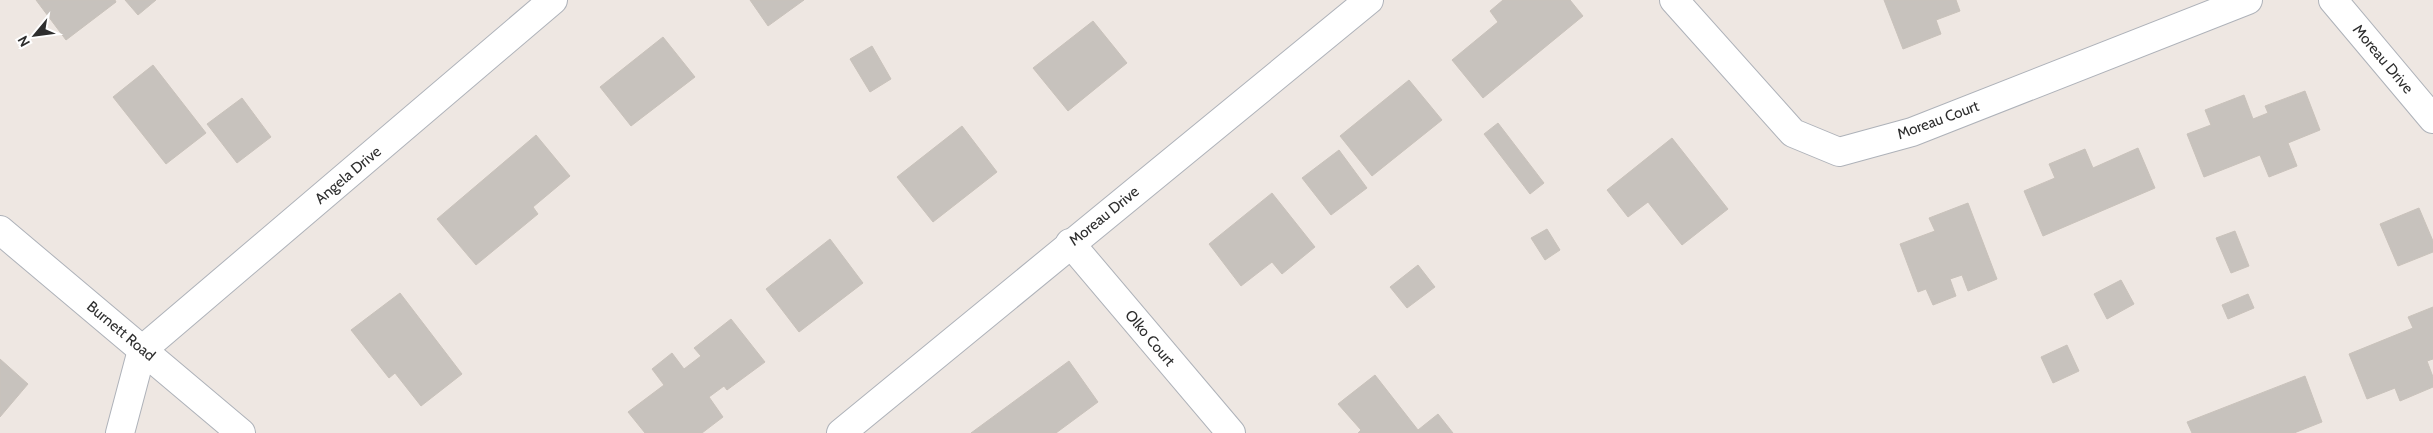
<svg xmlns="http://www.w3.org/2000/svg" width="2433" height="433" viewBox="0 0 2433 433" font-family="Cabin,sans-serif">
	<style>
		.building { fill: #c7c2bd; stroke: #c9c2bb }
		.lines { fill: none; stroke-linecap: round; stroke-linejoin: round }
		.street-casing { stroke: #aeb2b9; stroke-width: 30 }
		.secondary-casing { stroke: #aeb2b9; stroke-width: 30 }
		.street { stroke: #fff; stroke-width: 28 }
		.secondary { stroke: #fff; stroke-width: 28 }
		.labels { text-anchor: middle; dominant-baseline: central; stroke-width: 4; stroke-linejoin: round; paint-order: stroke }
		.street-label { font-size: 15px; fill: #2e2e2e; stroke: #fff }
	</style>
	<rect width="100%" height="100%" fill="#eee7e2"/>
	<!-- building -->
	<g class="building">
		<polygon points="36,0 115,0 116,2 66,40"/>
		<polygon points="125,0 156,0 138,15"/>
		<polygon points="750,0 804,0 768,26"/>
		<polygon points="1503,0 1570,0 1583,16 1483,98 1452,60 1498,22 1490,11"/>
		<polygon points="1884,0 1956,0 1960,11 1936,20 1941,34 1903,49"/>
		<polygon points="1093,21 1127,63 1068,111 1033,68"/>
		<polygon points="663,37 695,77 631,126 600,87"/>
		<polygon points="872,46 891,79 870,92 850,59"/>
		<polygon points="153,65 206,133 166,164 113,97"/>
		<polygon points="1409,80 1442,120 1372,176 1340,136"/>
		<polygon points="2305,91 2320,130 2288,143 2297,166 2269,177 2260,155 2204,177 2187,134 2211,125 2205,110 2244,95 2253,119 2268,113 2265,106"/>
		<polygon points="242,98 271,137 237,163 207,124"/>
		<polygon points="1498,123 1544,183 1530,194 1484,134"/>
		<polygon points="962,126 997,172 933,222 897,177"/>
		<polygon points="536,135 570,176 533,207 538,214 476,265 437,219"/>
		<polygon points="1672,138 1728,209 1682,245 1648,202 1628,217 1607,190"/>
		<polygon points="2138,148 2155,188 2043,236 2024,191 2055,178 2049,164 2085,149 2093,168"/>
		<polygon points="1339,150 1367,188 1331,215 1302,178"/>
		<polygon points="1272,193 1315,247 1282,274 1272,262 1241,286 1209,244"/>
		<polygon points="1968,203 1997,279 1968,291 1962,275 1950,279 1956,296 1933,305 1926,289 1918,292 1900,244 1935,231 1929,218"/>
		<polygon points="2419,208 2433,241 2433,252 2398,266 2380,224"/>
		<polygon points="1547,229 1560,250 1545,260 1531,238"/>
		<polygon points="2235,231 2249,266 2231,273 2216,238"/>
		<polygon points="830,239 863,283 799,332 766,289"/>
		<polygon points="1418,265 1435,287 1407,308 1390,287"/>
		<polygon points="2121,280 2134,304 2107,319 2094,294"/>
		<polygon points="400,293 462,374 421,406 395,373 389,378 351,330"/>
		<polygon points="2248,294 2254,308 2228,319 2222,305"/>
		<polygon points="2433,307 2433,359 2427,361 2433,377 2433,387 2400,401 2395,388 2367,399 2349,354 2413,328 2408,317"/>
		<polygon points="731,319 765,362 727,390 724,386 709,397 723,417 702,433 645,433 628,412 664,385 652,369 672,353 684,369 701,356 694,348"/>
		<polygon points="2067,345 2079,371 2053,383 2041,357"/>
		<polygon points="0,359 28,384 0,417"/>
		<polygon points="1069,361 1098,402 1056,433 971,433"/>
		<polygon points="1375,375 1418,430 1438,414 1453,433 1358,433 1361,430 1338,404"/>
		<polygon points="2305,376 2322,422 2294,433 2192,433 2187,422"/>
	</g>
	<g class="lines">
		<!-- street casing -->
		<g class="street-casing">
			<g id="street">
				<polyline points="1674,0 1793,133 1839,152 1912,132 2248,0"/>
				<polyline points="2333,0 2433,119"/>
				<polyline points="1070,243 1231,433"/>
				<polyline points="120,433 142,350 553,0"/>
				<polyline points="841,433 1369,0"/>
			</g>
		</g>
		<!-- secondary casing -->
		<g class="secondary-casing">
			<polyline id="secondary" points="0,230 241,433"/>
		</g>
		<!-- street -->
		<use href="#street" class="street"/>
		<!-- secondary -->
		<use href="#secondary" class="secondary"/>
	</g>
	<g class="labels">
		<!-- street labels -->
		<g class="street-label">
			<text transform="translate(2383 59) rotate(50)">Moreau Drive</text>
			<text transform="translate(1938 120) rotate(-20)">Moreau Court</text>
			<text transform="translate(348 175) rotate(-40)">Angela Drive</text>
			<text transform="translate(1104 216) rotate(-39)">Moreau Drive</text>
			<text transform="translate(121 331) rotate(40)">Burnett Road</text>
			<text transform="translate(1150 338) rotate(50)">Olko Court</text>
		</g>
	</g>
	<!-- north arrow -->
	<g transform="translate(35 35) rotate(241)" stroke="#ffffff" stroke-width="4" paint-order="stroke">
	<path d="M0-4L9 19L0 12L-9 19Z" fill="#2e2e2e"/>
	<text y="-8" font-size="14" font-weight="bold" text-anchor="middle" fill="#2e2e2e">N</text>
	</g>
</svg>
